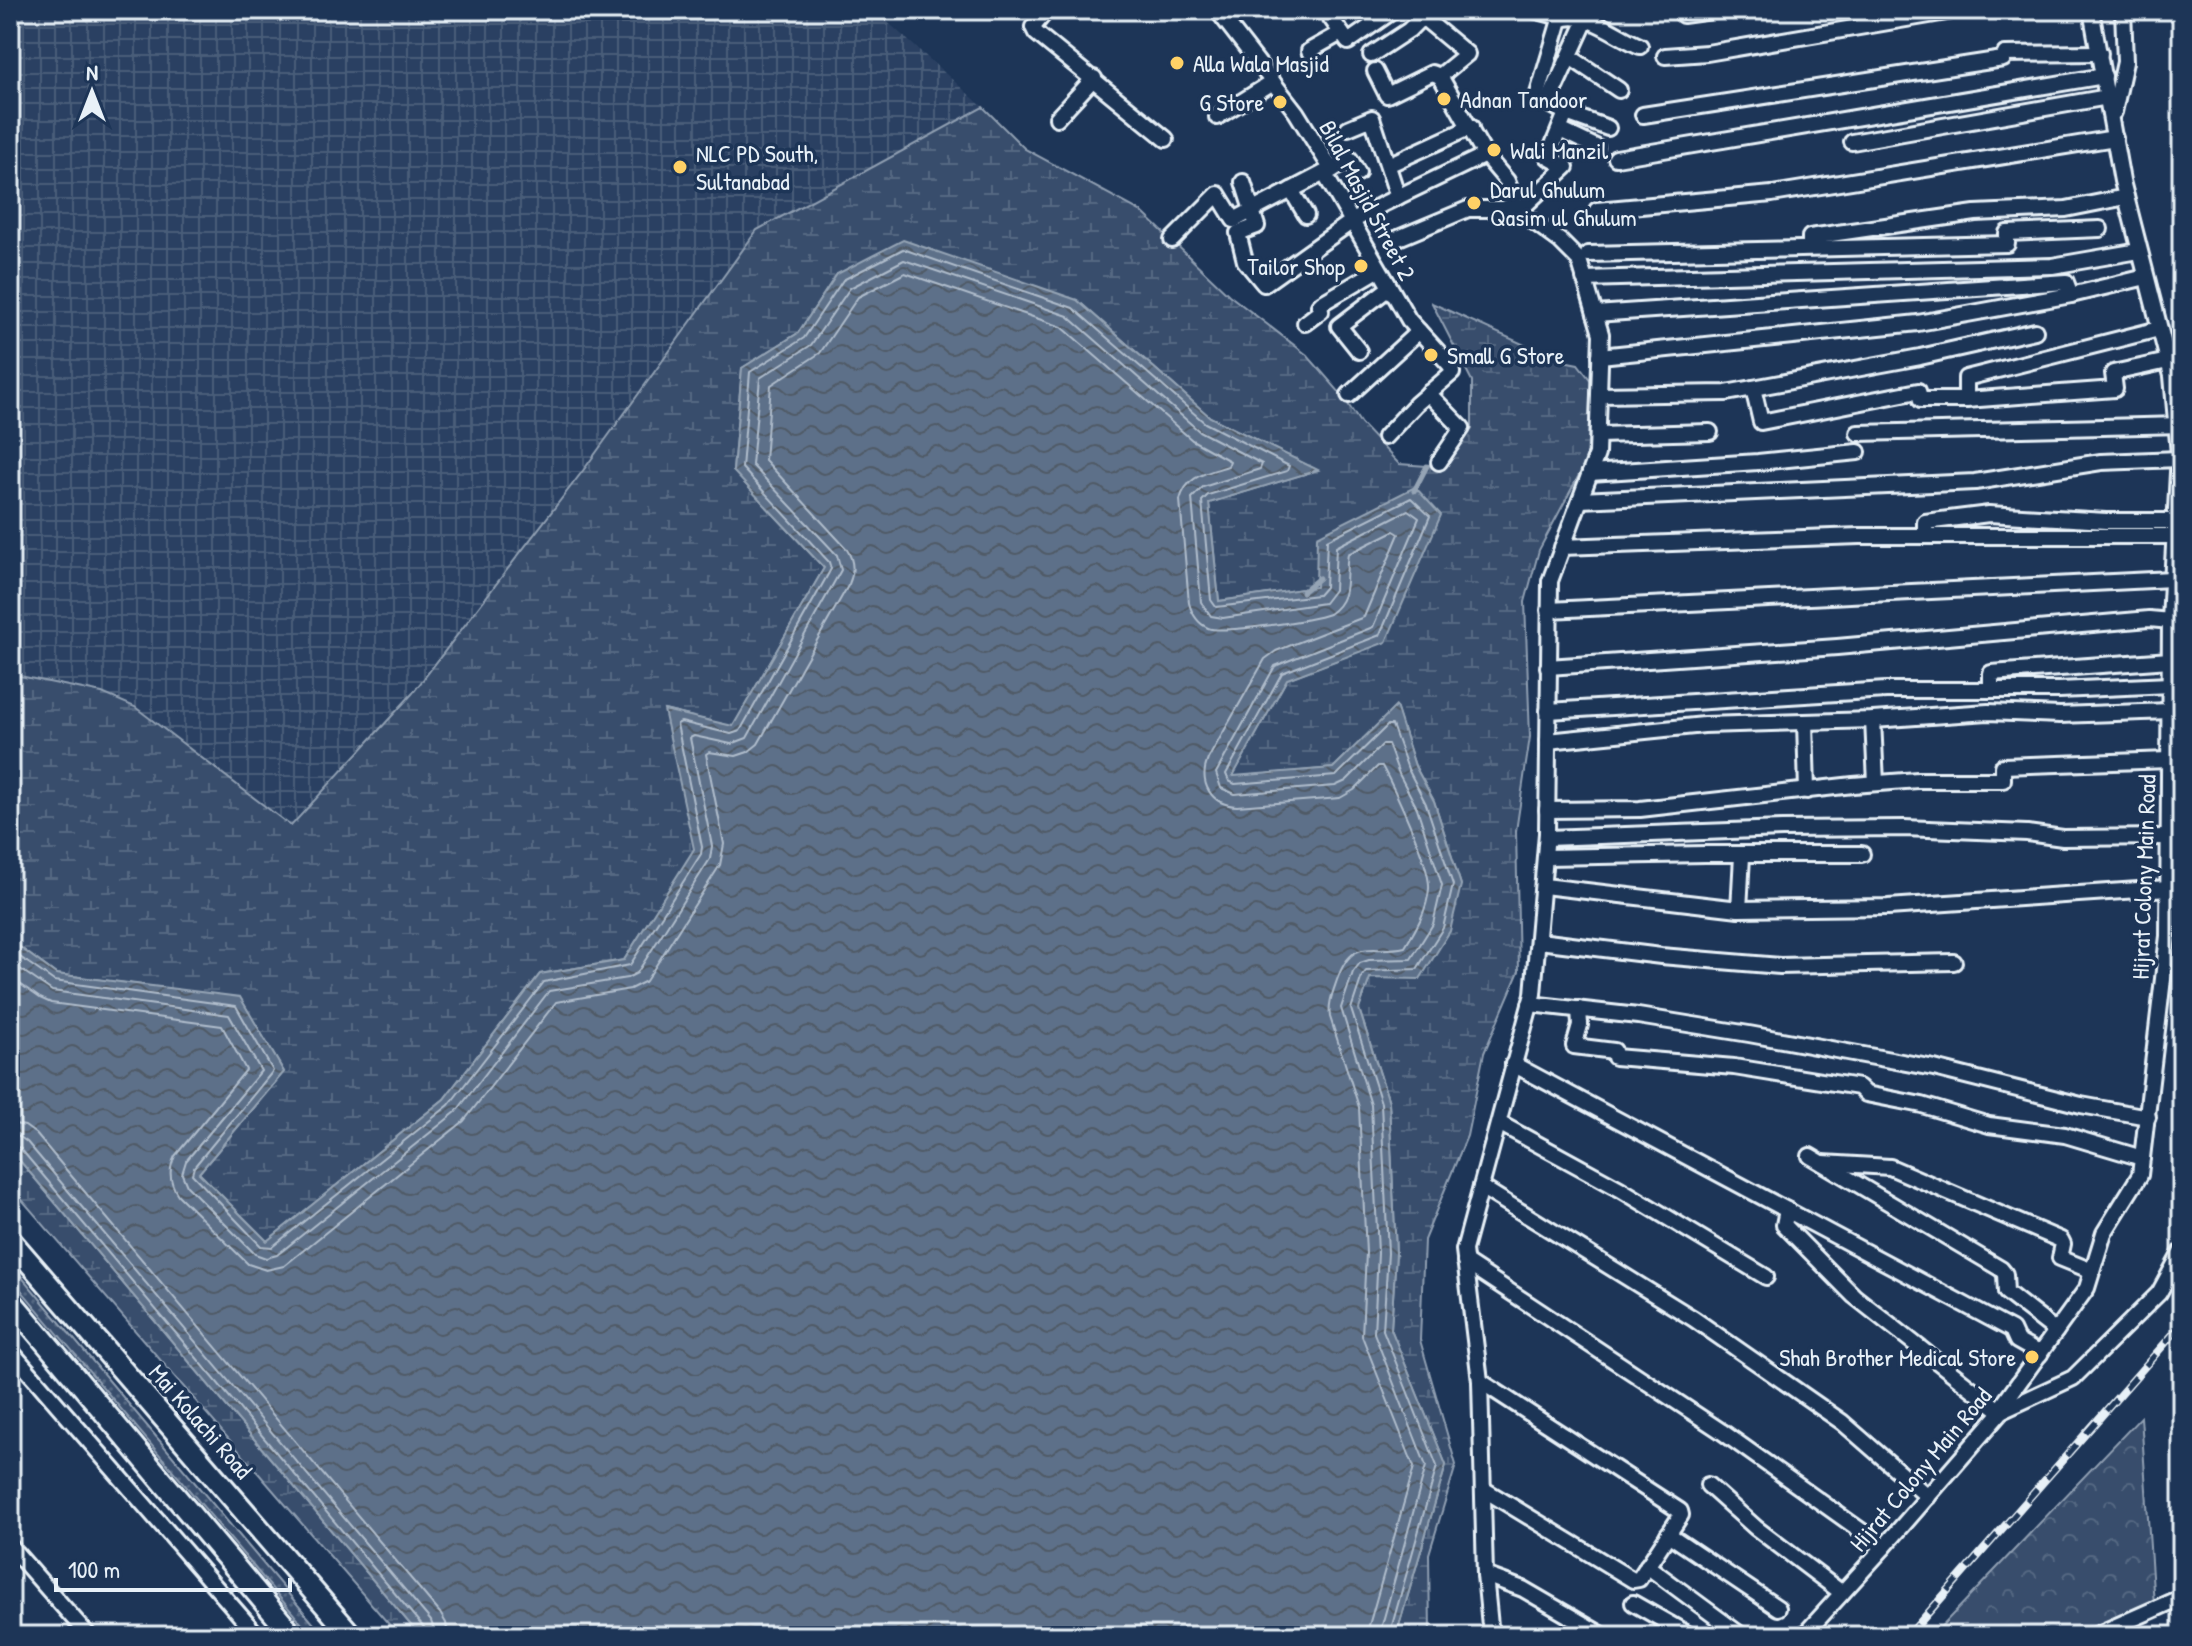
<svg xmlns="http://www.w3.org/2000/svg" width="2192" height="1646" viewBox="0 0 2192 1646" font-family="'Patrick Hand',sans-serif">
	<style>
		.industrial { fill: url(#industrial-grid) }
		.grass { fill: url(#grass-dots); stroke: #909fb2; stroke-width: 2 }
		.wetland { fill: url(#wetland-marsh); stroke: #909fb2; stroke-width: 2 }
		.park { fill: url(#park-crowns); stroke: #909fb2; stroke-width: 2 }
		.water { fill: url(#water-waves); stroke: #95a4b5; stroke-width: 2 }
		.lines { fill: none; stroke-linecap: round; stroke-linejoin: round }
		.shore { stroke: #b0bdcc; stroke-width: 2 }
		.stream { stroke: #95a4b5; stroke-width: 5 }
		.minor-casing { stroke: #e8f1f8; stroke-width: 20 }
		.primary-casing { stroke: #e8f1f8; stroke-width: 26 }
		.minor { stroke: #1d3557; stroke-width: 14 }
		.primary { stroke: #1d3557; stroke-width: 20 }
		.rail-casing { stroke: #e8f1f8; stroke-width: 8 }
		.rail { stroke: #1d3557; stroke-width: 5; stroke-dasharray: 15; stroke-linecap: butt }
		.poi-dot { fill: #ffd166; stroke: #1d3557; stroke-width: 3 }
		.labels { text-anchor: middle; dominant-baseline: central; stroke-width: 7; stroke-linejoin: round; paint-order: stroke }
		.poi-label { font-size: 24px; fill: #e8f1f8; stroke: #1d3557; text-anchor: start }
		.street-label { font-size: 24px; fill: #e8f1f8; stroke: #1d3557 }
	</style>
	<defs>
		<pattern id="industrial-grid" width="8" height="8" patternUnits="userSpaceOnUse" patternTransform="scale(2)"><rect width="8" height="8" fill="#2a4162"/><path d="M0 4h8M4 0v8" fill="none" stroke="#495d79"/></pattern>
		<pattern id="grass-dots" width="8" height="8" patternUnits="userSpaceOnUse" patternTransform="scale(2)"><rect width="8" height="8" fill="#374d6c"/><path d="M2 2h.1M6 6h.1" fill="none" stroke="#546782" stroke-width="1.8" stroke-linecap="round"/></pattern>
		<pattern id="wetland-marsh" width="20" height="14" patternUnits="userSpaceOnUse" patternTransform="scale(2)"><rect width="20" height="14" fill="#374d6c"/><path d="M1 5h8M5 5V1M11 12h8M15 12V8" fill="none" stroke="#546782"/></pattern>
		<pattern id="park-crowns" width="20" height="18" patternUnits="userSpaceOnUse" patternTransform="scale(2)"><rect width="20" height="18" fill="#374d6c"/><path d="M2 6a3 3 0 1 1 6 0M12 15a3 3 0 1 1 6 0" fill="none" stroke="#546782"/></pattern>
		<pattern id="water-waves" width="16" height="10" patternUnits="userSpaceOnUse" patternTransform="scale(2)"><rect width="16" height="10" fill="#5d7089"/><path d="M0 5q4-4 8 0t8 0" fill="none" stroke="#505a66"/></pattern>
	</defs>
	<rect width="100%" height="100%" fill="#1d3557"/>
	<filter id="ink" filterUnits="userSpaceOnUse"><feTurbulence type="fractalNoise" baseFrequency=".0125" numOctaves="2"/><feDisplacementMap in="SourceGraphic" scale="16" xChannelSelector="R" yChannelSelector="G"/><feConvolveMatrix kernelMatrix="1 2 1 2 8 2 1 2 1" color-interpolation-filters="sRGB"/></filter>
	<g filter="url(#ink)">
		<!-- industrial -->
		<polygon class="industrial" points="27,10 874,10 983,107 757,230 585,468 412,694 291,827 135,707 102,693 10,674 10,23"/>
		<!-- grass -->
		<polygon class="grass" points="10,1263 324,1636 312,1636 10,1277"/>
		<!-- wetland -->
		<g class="wetland">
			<polygon points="983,107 1025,149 1142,212 1229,295 1307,355 1342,395 1361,424 1399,464 1427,466 1446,462 1472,429 1472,381 1432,303 1558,360 1578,364 1591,381 1587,460 1539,550 1525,602 1530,737 1516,831 1519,971 1484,1053 1467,1136 1424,1240 1420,1340 1456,1465 1429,1554 1430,1636 1396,1636 1446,1465 1391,1329 1396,1253 1389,1102 1359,1009 1370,978 1461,885 1434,801 1415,766 1396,707 1333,768 1232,777 1287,679 1386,641 1317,587 1219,601 1209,503 1317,470 1210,417 1077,300 837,274 798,333 742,368 733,471 824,568 733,727 665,710 695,849 624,960 540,974 444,1099 267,1241 199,1173 284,1072 240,998 56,974 10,940 10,674 102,693 135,707 291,826 412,694 585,468 757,230"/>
			<polygon points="10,1149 420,1636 399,1636 10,1186"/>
		</g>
		<!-- park -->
		<polygon class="park" points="2141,1417 2154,1605 2075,1636 1932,1636"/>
		<!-- water -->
		<polygon class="water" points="903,240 1077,300 1210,417 1318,470 1209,503 1219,601 1316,587 1317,536 1415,487 1441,515 1386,642 1287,679 1233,776 1333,768 1396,706 1415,766 1434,801 1461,885 1450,931 1420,979 1370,978 1359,1009 1389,1102 1396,1253 1391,1329 1446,1465 1396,1636 420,1636 10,1149 10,940 56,974 240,997 284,1072 199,1173 267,1241 444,1099 540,974 624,960 694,849 664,710 733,726 824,568 733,471 742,368 798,333 837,274"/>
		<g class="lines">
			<!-- shore -->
			<g class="shore">
				<polyline points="10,950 54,981 236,1006 273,1071 194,1167 192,1174 261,1246 272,1247 449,1105 544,982 630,965 701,854 702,847 677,724 681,722 731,734 740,731 831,569 829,562 742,468 750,372 804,338 843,280 903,249 1073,308 1205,423 1289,466 1287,471 1208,495 1202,501 1211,600 1216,607 1318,595 1325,587 1327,540 1411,498 1430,516 1380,635 1282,673 1226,774 1229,781 1235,784 1336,776 1388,725 1392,725 1408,769 1426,804 1453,885 1443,928 1417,969 1366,971 1362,976 1351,1009 1381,1103 1388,1253 1383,1330 1437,1466 1389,1636"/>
				<polyline points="10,962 52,991 229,1015 261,1071 186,1161 182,1174 187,1186 255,1254 266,1258 277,1255 456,1112 549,991 627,978 637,973 710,859 712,846 690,738 694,736 731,744 747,738 841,570 837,555 752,465 760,378 811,345 850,288 904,260 1068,316 1199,431 1262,464 1260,469 1203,487 1192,498 1201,602 1211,616 1223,618 1324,603 1334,590 1336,547 1408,510 1419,518 1373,627 1275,666 1216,773 1221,788 1235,794 1335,786 1346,781 1383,744 1388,744 1399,774 1417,808 1442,885 1433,924 1411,959 1369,960 1360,963 1353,972 1341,1008 1371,1105 1378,1253 1374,1333 1426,1466 1379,1636"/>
				<path d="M10 977 40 998 51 1003 222 1026 246 1070 175 1156C168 1170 169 1182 178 1195L248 1264 266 1270 284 1266 464 1121 556 1002 630 989 646 981 720 865 724 844 706 754 709 752 736 756 748 752 758 744 849 584C855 571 854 560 846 548L765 460 771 385 820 353 858 297 905 273 1062 327 1192 440 1230 461 1228 466C1206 473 1186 476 1180 500L1189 603C1192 614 1197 623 1208 628 1222 634 1313 620 1329 614 1352 599 1344 577 1348 554L1394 531 1399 534 1364 617 1276 651 1265 659 1208 759C1198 783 1211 805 1237 806L1340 798 1354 790 1378 766H1382C1394 788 1431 866 1429 889 1427 911 1416 929 1405 947 1371 955 1353 935 1337 980 1333 992 1328 1003 1330 1017L1359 1107 1366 1253 1362 1336 1414 1467 1366 1636"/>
				<polyline points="10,1123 25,1126 36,1134 440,1613 446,1623 448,1636"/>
				<polyline points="10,1135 20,1137 27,1142 431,1621 436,1636"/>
				<polyline points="10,1145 20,1148 424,1628 426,1636"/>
			</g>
			<!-- stream -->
			<g class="stream">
				<polyline points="1414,491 1427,466"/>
				<polyline points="1302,592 1319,578"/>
			</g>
			<!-- minor casing -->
			<g class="minor-casing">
				<g id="minor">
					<polyline points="1047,10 1033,27 1036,33 1166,139"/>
					<polyline points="1217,10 1296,112 1332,170 1324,173 1409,320 1451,366 1452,373 1416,404 1385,437"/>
					<polyline points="1325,10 1348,42 1394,10"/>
					<polyline points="1414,10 1467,54 1440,76 1485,155 1507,181 1519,211 1560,241 1579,260 1601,334 1597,454 1550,581 1547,833 1533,994 1464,1250 1480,1381 1485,1575 1491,1636"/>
					<polyline points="1534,10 1564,18 1565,13"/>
					<polyline points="1683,15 1719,10"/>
					<polyline points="1586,20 1548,103 1566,113 1608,128"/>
					<polyline points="1309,51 1341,33"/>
					<polyline points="1371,55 1409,30 1422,17"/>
					<polyline points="1665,56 1707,53 1959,10"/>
					<polyline points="1570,57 1619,90"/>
					<polyline points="1375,71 1387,95 1432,73 1440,76"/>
					<path d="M1537 97 1560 20C1584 8 1617 37 1640 46"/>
					<polyline points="2114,112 2125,62 2123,10"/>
					<polyline points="1643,115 2003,59 2005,54 2100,53"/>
					<polyline points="1217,117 1273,82"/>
					<polyline points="1057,118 1094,78"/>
					<polyline points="1348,128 1372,118 1398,197"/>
					<polyline points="1560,130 1596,147"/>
					<polyline points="1852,142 2108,97"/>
					<polyline points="1616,158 2104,76"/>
					<polyline points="1388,165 1471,127"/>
					<polyline points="1332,170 1350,159 1358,173"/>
					<polyline points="1243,182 1257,226 1238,233 1245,261 1264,284 1351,222 1383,204 1485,155"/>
					<polyline points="1291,190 1306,215"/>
					<polyline points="1597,210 1772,194 2115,138"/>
					<polyline points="1519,211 1566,167 1548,157 1566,113"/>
					<polyline points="1396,239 1468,209 1504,209 1516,203"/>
					<polyline points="1172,240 1218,194 1234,220 1324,173"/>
					<polyline points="1810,247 1810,237 1975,213 2066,209 2126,197"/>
					<polyline points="1588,254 2007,244 2007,233 2100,229"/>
					<polyline points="1584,279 2052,266 2139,251"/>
					<polyline points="1595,314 2066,282 2071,295"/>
					<polyline points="1305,323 1321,311 1319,306 1322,303 1378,270"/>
					<polyline points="1359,351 1339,326 1389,288"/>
					<polyline points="1600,356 1918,323 2071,295 2146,277"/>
					<polyline points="1753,388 1761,422 1918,391 1921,400 1966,400 2115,389 2113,373 2168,361"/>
					<polyline points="1428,393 1462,428 1439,462"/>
					<polyline points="1349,395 1419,331"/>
					<polyline points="1599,395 1726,393 1920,357 2035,331"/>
					<polyline points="1966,400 1966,378 2159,329"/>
					<polyline points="1858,433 2182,425"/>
					<polyline points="1598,435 1710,432"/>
					<polyline points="1590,473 1758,462 1858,452"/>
					<polyline points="1580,500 1975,482 2101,462 2179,459"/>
					<polyline points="1925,536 1925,522 1989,514 2106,521 2175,521"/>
					<polyline points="1562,547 1860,536 2175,536"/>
					<polyline points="1549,610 2172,579"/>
					<polyline points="1548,667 1837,647 2149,619 2182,622"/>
					<polyline points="1991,690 1991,673 2170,660"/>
					<polyline points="1548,711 1886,690 2059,690 2170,685"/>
					<polyline points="1873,720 1876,783"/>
					<polyline points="1805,722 1807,791"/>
					<polyline points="1548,741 1704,725 1873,720 1988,712 2060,715 2170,711"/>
					<polyline points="1547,810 1640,809 1853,785 1918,780 2003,780 2003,766 2169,760"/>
					<polyline points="1547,838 1782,829 1904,828 2027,833 2063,838 2168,837"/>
					<polyline points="1546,857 1705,854 1862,854"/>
					<polyline points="1544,886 1739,909 1888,907 2168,888"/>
					<polyline points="1739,909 1742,856"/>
					<polyline points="1539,941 1661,956 1780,966 1954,962"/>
					<polyline points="1530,1004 1638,1016 1749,1034 1934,1068 2081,1105 2148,1117"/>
					<polyline points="1579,1009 1580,1025 1574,1046 1614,1051 1615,1057 1734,1067 1859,1087 1866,1094 1922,1105 1989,1125 2065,1135 2142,1158"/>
					<polyline points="1513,1064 2012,1330 2017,1341 2040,1354"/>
					<polyline points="1499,1123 1620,1189 1766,1277"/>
					<polyline points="1810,1156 2001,1269 2005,1274 2006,1292 2056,1331"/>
					<polyline points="1823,1163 1890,1167 2061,1240 2063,1244 2060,1258 2092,1271"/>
					<polyline points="1481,1187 1694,1319 1842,1422 1928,1497"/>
					<polyline points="1787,1210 1784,1225 1854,1296 1999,1410"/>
					<polyline points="1465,1262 1721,1431 1884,1547"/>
					<polyline points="10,1350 258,1636"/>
					<polyline points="1480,1381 1680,1511 1681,1515 1639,1579 1633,1580 1483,1489"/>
					<polyline points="2002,1411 2073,1378 2159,1293 2182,1251"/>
					<polyline points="1708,1485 1756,1528 1842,1593"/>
					<polyline points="1668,1534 1778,1608"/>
					<polyline points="10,1546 89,1636"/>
					<polyline points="1647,1566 1742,1636"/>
					<polyline points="1485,1575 1523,1589 1604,1636"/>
					<polyline points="1633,1603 1691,1636"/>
					<polyline points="1803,1636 1884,1547 2002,1411 1999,1410 2087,1288 2104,1233 2140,1175 2168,936 2170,620 2179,454 2172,376 2122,181 2091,10"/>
					<polyline points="2094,1636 2182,1597"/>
				</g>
			</g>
			<!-- primary casing -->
			<g class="primary-casing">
				<g id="primary">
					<polyline points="10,1240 352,1636"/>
					<polyline points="10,1300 293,1636"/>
				</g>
			</g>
			<!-- minor -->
			<use href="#minor" class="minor"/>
			<!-- primary -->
			<use href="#primary" class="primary"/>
			<!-- rail casing -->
			<g class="rail-casing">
				<polyline id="rail" points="1908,1636 2182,1324"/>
			</g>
			<!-- rail -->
			<use href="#rail" class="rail"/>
		</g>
	</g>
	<!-- markers -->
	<g class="poi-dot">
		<circle cx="1177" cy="63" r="8"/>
		<circle cx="1444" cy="99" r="8"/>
		<circle cx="1280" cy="102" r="8"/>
		<circle cx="1494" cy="150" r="8"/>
		<circle cx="680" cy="167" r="8"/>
		<circle cx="1474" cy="203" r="8"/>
		<circle cx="1361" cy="266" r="8"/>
		<circle cx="1431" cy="355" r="8"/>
		<circle cx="2032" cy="1357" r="8"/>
	</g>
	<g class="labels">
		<!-- poi labels -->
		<g class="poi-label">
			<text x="1193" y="63">Alla Wala Masjid</text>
			<text x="1460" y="99">Adnan Tandoor</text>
			<text x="1264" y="102" text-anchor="end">G Store</text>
			<text x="1510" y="150">Wali Manzil</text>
			<text x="696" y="153">NLC PD South,<tspan x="696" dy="28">Sultanabad</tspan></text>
			<text x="1490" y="189">Darul Ghulum<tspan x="1490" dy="28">Qasim ul Ghulum</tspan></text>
			<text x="1345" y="266" text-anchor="end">Tailor Shop</text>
			<text x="1447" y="355">Small G Store</text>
			<text x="2016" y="1357" text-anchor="end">Shah Brother Medical Store</text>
		</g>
		<!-- street labels -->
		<g class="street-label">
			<text transform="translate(1368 200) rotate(62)">Bilal Masjid Street 2</text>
			<text transform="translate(2143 877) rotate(-88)">Hijrat Colony Main Road</text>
			<text transform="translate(201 1421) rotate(49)">Mai Kolachi Road</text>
			<text transform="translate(1920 1469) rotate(-50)">Hijrat Colony Main Road</text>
		</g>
	</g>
	<!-- margin -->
	<rect width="2192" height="1646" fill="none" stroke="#1d3557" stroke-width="40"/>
	<rect x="20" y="20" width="2152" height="1606" fill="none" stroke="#e8f1f8" stroke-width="3" filter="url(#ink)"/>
	<!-- north arrow -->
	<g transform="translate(92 92)" stroke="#1d3557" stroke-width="6" paint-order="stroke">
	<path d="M0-6L14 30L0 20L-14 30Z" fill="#e8f1f8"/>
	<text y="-12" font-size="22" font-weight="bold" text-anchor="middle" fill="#e8f1f8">N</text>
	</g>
	<!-- scale -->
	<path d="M56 1578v12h234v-12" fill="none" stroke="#e8f1f8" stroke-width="4"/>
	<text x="68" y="1578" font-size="24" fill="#e8f1f8" stroke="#1d3557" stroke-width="6" paint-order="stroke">100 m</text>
</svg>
